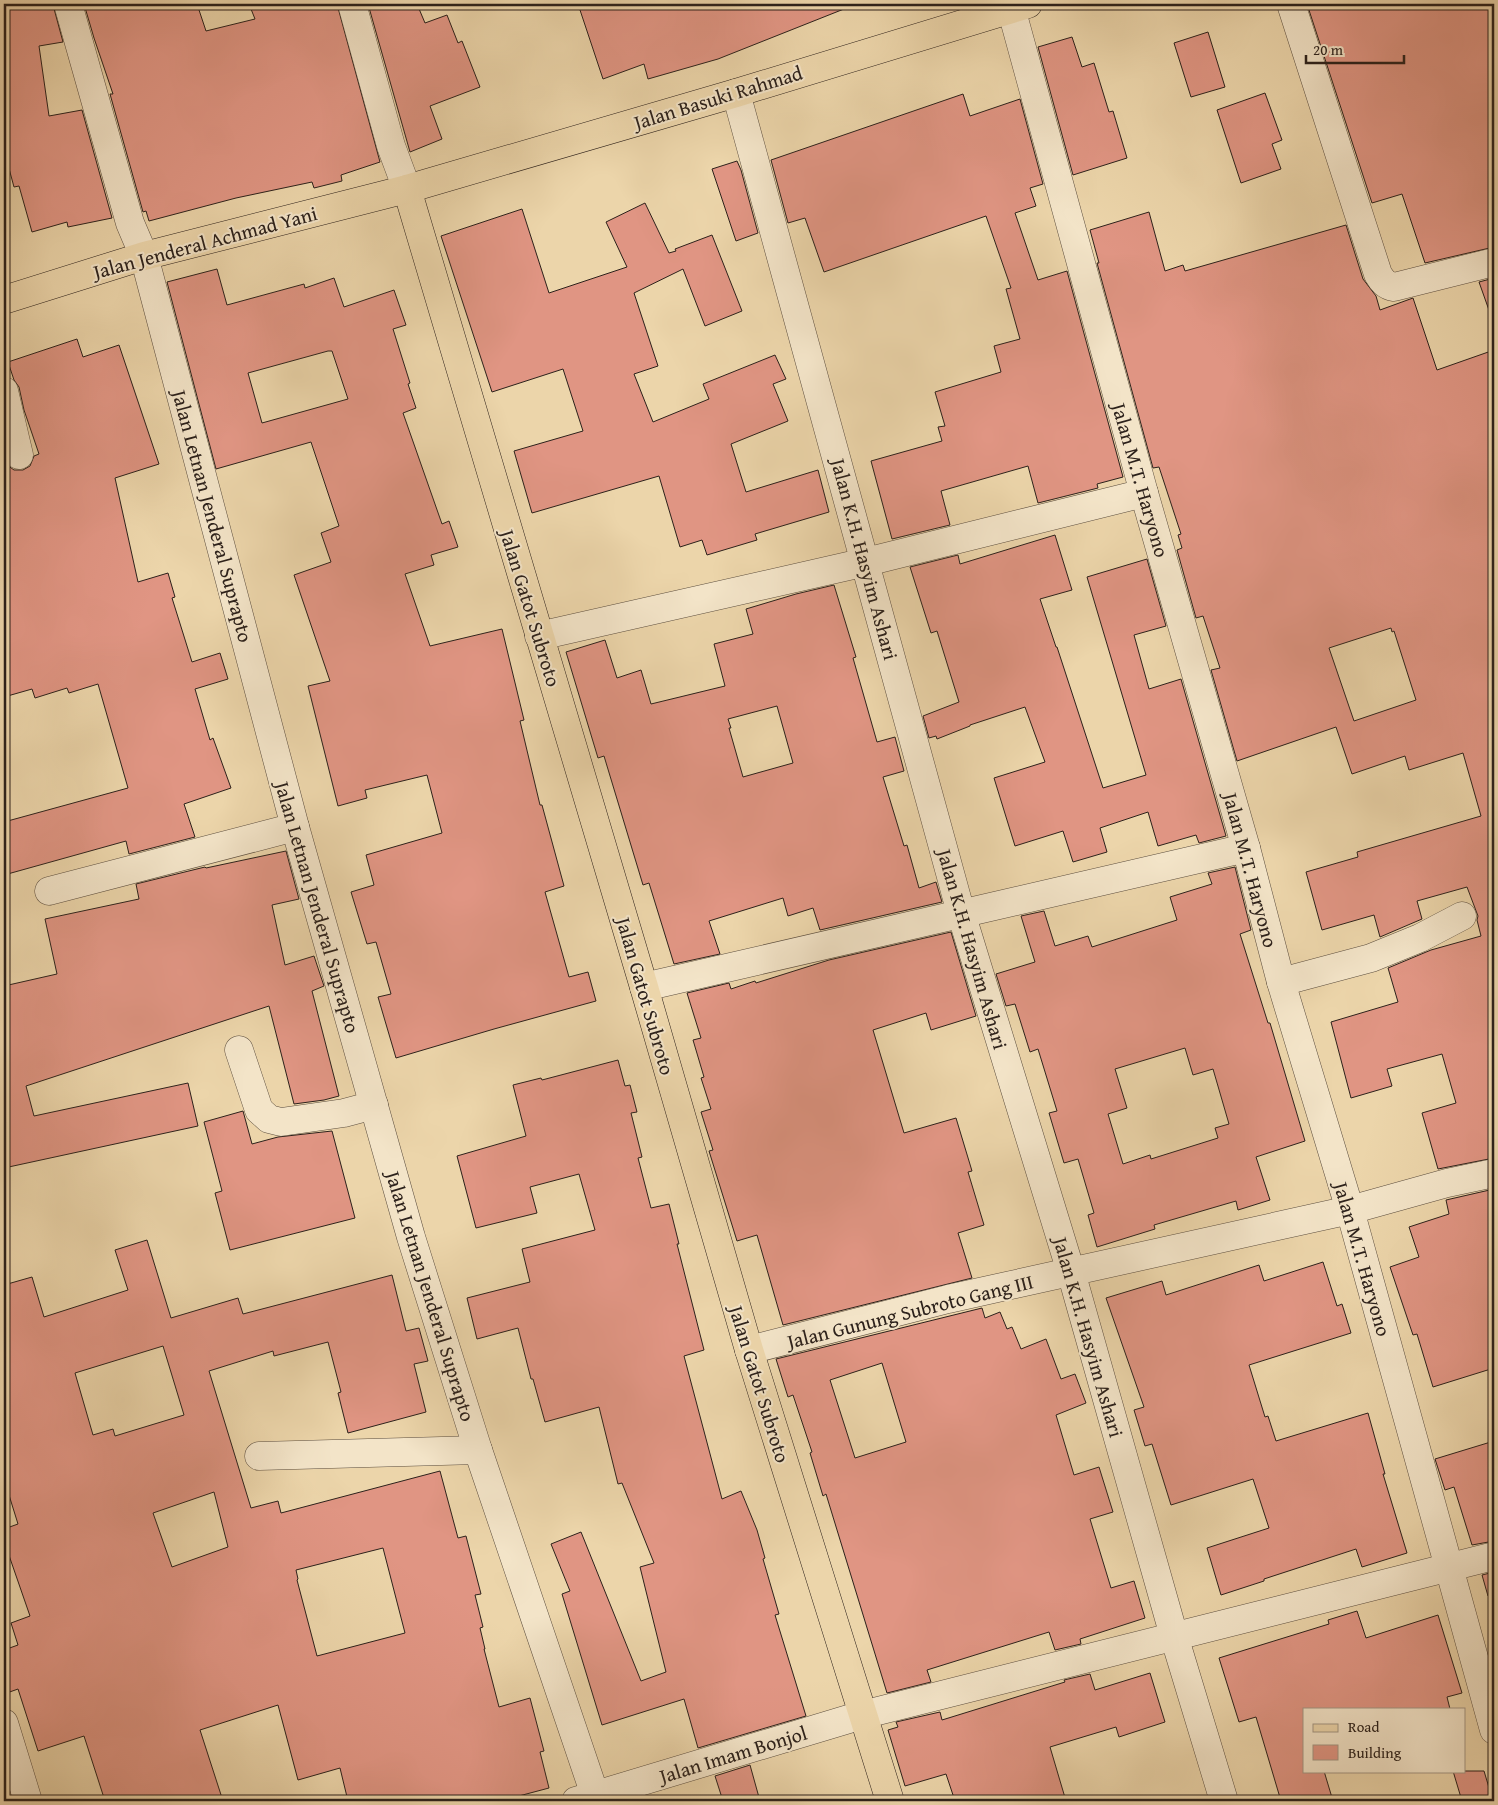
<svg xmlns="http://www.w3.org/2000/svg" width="1498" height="1805" viewBox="0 0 1498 1805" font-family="'Gentium Book Plus',serif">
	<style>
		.building { fill: #e09583; stroke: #2c211b; fill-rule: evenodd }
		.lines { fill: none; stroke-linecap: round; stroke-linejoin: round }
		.minor-casing { stroke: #5c4e3f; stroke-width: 29 }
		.major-casing { stroke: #2c211b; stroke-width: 29 }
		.minor { stroke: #f3e4c8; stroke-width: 28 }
		.major { stroke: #ecd5aa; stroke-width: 28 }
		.labels { text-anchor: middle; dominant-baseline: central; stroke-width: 4; stroke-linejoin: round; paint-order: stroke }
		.street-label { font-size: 20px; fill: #2c211b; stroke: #f3e4c8 }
	</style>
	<rect width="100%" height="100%" fill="#ecd5aa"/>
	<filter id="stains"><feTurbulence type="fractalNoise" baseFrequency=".004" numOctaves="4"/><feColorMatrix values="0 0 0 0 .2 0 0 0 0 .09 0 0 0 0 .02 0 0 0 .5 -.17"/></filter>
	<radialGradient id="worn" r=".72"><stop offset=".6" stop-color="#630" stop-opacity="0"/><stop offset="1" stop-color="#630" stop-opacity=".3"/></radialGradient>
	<!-- building -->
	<g class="building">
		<polygon points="4,4 27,4 28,8 53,5 63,42 39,46 49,116 82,110 112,218 68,227 67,222 32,232 19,186 14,187 4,150"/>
		<polygon points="84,4 197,4 206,31 255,19 249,4 337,4 380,162 341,175 342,181 314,188 312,182 236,198 149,221 146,211 143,212 110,94 113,94 94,38"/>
		<polygon points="368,4 417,4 425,23 447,15 458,43 462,41 480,87 430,106 442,139 410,152"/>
		<polygon points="578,4 854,4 854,5 718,59 648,79 644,64 603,79"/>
		<polygon points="1307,4 1494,4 1494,247 1425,263 1402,194 1372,203"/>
		<polygon points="1208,32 1225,87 1191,97 1174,43"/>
		<polygon points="1072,37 1082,67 1094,63 1109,112 1113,111 1127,158 1073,175 1038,47"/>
		<polygon points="1265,93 1282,140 1272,144 1281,169 1241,183 1217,110"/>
		<polygon points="963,94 970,116 1020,99 1043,184 1030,188 1036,206 1015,213 1038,280 1067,271 1123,477 1097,484 1098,488 1038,503 1028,466 941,491 950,525 892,539 871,461 942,441 938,427 945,426 935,392 1001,372 994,346 1020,339 1006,289 1011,288 986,216 824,272 805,218 788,223 771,160"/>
		<polygon points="737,161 741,170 758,233 736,241 712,169"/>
		<polygon points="645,203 669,253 676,251 675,249 712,235 742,311 705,326 683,269 634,293 658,366 634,374 653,422 709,399 703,384 775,355 786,379 773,384 788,421 731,444 746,492 818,470 829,512 755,534 757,540 707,555 702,540 680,547 659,476 532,513 514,451 583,431 563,369 492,392 441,236 522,209 549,293 627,267 606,222"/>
		<path d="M1149 212 1165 271 1183 265 1185 271 1346 225 1363 279 1376 296 1380 310 1413 298 1437 370 1494 350V1158L1438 1169 1422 1113 1456 1103 1442 1054 1387 1069 1392 1086 1351 1098 1331 1022 1398 1002 1388 968 1431 950 1481 936 1477 920 1478 916 1467 887 1417 901 1422 919 1380 937 1374 915 1322 930 1306 872 1358 857 1357 852 1481 816 1463 753 1409 770 1405 756 1352 774 1336 727 1237 761 1211 670 1220 668 1203 616 1196 618 1177 550 1182 548 1178 535 1181 534 1159 467 1153 468 1097 263H1099L1090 230ZM1391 628 1392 632 1394 631 1416 700 1354 721 1329 648Z"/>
		<path d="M217 269 227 305 304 284 305 288 334 278 344 307 394 290 406 325 393 329 410 383 408 384 416 408 403 413 442 524 449 521 458 547 431 555 434 565 405 574 430 646 502 629 524 720 520 721 540 805H542L564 886 545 892 569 977 588 972 596 1001 494 1029 396 1058 378 997 391 994 376 942 367 944 351 892 374 885 366 855 442 833 427 775 365 790 367 798 338 806 308 686 330 681 294 575 331 562 321 533 339 526 311 442 216 469 167 282ZM328 351H332L348 399 262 423 248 373Z"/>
		<polygon points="1494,278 1494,312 1490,313 1479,282"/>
		<polygon points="77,339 83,357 119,345 159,464 115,478 138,582 168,573 175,597 172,598 192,662 220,653 228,679 195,689 210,740 213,738 231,788 184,804 195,837 129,854 126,841 4,875 4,822 128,788 98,684 69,693 67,688 35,698 32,689 4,697 4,466 7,465 14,470 23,470 30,466 34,456 39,454 24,410 19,387 14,380 8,362"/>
		<polygon points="1055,535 1072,590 1040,599 1056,647 1057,647 1103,788 1146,775 1087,577 1147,559 1166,626 1134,635 1149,689 1181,679 1226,836 1199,843 1196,835 1158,846 1148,812 1100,828 1107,852 1073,862 1063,831 1015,846 994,778 1045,762 1025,707 970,725 970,726 937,739 936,736 929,738 923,716 959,702 937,631 931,633 910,567 958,555 960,564"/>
		<path d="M834 585 856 657 853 658 877 742 895 737 904 771 883 777 904 846 907 845 919 888 936 882 942 902 820 930 813 908 788 916 783 898 709 921 720 954 674 964 649 883 643 885 604 756 598 758 566 652 605 640 617 678 641 670 651 704 725 686 714 644 753 634 746 609 796 594ZM777 706 793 763 743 777 729 728H731L728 719Z"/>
		<polygon points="286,851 299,899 272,905 285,965 314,956 324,986 312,991 339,1096 324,1100 294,1104 269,1006 26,1086 34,1116 188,1083 198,1126 4,1168 4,986 57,974 45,919 139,899 136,884 205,867 206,868"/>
		<path d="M1235 867 1251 930 1240 934 1268 1023H1270L1305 1141 1256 1157 1270 1200 1238 1210 1236 1201 1154 1225 1155 1229 1097 1247 1088 1215 1094 1213 1078 1159 1064 1163 1049 1113 1057 1111 1038 1049 1030 1052 1015 1004 1006 1006 996 974 1035 962 1021 916 1044 911 1055 946 1088 936 1092 947 1177 920 1170 897 1212 884 1208 873ZM1185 1048 1193 1075 1213 1069 1229 1124 1215 1128 1218 1138 1151 1159 1150 1155 1123 1164 1108 1114 1127 1108 1115 1069Z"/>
		<polygon points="951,932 976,1016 931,1030 926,1013 873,1030 904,1133 956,1118 972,1171 968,1172 984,1225 958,1233 972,1278 783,1325 757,1235 737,1241 709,1151 713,1150 701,1112 711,1109 701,1078 704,1077 693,1040 701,1038 687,993 729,983 731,989 755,981 756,983 829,960"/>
		<polygon points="618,1060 625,1086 630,1085 637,1112 631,1113 642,1157 638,1158 651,1208 669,1204 679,1244 677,1244 704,1350 684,1356 722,1499 741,1491 757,1530 765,1558 763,1559 779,1614 775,1615 806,1716 698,1748 684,1699 602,1725 562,1594 570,1591 551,1544 581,1532 641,1681 666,1672 640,1567 654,1563 622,1483 618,1484 599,1407 545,1422 533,1379 531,1379 518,1328 477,1339 467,1298 530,1282 522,1249 595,1230 579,1174 530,1187 537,1213 476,1228 457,1156 526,1136 513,1085 541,1078 542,1080"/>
		<polygon points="243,1111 252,1144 278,1137 332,1131 355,1218 230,1250 215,1193 222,1191 204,1122"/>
		<polygon points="1494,1189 1494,1368 1433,1387 1417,1334 1413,1335 1390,1267 1419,1257 1409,1227 1449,1214 1446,1200"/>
		<path d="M147 1240 171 1318 238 1298 243 1314 392 1275 406 1331 419 1328 428 1361 414 1364 426 1412 348 1433 338 1393 341 1392 328 1342 274 1356 273 1351 209 1371 251 1508 278 1501 281 1513 440 1471 458 1538 466 1536 481 1594 475 1595 483 1627 480 1628 485 1649H484L499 1707 530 1698 544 1751 540 1752 549 1788 500 1801H348L340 1768 298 1780 278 1705 200 1730 223 1801H105L84 1736 38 1751 18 1689 4 1694V1650L18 1645 11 1623 30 1616 4 1541V1529L18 1524 4 1479V1285L32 1277 44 1317 128 1290 115 1250ZM163 1346 184 1415 115 1436 113 1429 93 1435 75 1373ZM214 1492 228 1547 172 1567 153 1513ZM383 1548 405 1633 317 1656 297 1580 298 1579 296 1570Z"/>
		<polygon points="1323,1262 1337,1306 1342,1304 1351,1333 1249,1365 1265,1417 1268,1416 1276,1441 1368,1413 1385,1474 1383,1474 1407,1553 1362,1567 1356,1549 1264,1579 1264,1581 1221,1595 1207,1548 1269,1528 1253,1479 1171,1505 1152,1444 1145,1446 1134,1410 1144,1407 1106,1298 1162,1281 1166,1295 1259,1265 1264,1281"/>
		<path d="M982 1308 985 1318 1000 1312 1007 1329 1012 1327 1021 1349 1046 1339 1061 1379 1075 1374 1086 1403 1056 1415 1074 1475 1099 1467 1113 1512 1090 1519 1111 1588 1134 1581 1145 1618 1080 1639 1081 1644 1055 1650 1049 1632 927 1670 931 1682 887 1693 826 1494 823 1496 810 1453 812 1452 793 1395 788 1397 776 1359ZM882 1363 906 1442 855 1458 830 1380Z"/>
		<polygon points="1494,1441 1494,1541 1472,1545 1454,1487 1445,1490 1435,1459"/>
		<polygon points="1494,1572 1494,1595 1488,1596 1482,1575"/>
		<polygon points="1357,1611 1366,1638 1438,1615 1462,1693 1447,1697 1450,1709 1304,1709 1304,1771 1324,1771 1333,1801 1281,1801 1256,1717 1239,1722 1219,1658 1329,1624 1328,1620"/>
		<polygon points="1150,1673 1165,1722 1119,1737 1116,1727 1050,1747 1066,1801 955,1801 946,1774 905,1786 888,1730 898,1727 896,1722 940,1712 942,1720 1065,1682 1064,1680 1090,1674 1095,1690"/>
		<polygon points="750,1765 760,1801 723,1801 715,1776"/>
		<polygon points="1453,1771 1484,1771 1493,1801 1462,1801"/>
	</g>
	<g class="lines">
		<!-- minor casing -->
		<g class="minor-casing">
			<g id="minor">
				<polyline points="68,4 130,223 144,256 295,827 411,1237 478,1450 597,1801"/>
				<polyline points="352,4 391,146 407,189"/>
				<path d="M1291 4 1378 274C1382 281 1386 286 1394 287L1494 262"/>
				<polyline points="1011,8 1144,493 1246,848 1281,982 1350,1210 1494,1730"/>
				<polyline points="736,93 961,913 1071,1272 1174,1636 1224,1801"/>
				<polyline points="4,391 19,455"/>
				<polyline points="539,636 866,562 1144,493"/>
				<polyline points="49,891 295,827"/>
				<polyline points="1281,982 1371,958 1420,938 1462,916"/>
				<polyline points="644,987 1246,848"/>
				<polyline points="239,1050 259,1110 269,1119 281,1122 344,1113 374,1105"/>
				<polyline points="749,1350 948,1299 1350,1210 1447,1183 1494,1173"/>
				<polyline points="259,1456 478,1450"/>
				<polyline points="4,1723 28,1801"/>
				<polyline points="576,1801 862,1715 1494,1556"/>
			</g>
		</g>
		<!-- major casing -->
		<g class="major-casing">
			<g id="major">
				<polyline points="407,189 644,987 749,1350 890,1801"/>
				<polyline points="4,300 144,256 407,189 736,93 1028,4"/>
			</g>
		</g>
		<!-- minor -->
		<use href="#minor" class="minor"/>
		<!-- major -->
		<use href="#major" class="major"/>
	</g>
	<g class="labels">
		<!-- street labels -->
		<g class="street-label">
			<text transform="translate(718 97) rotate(-17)">Jalan Basuki Rahmad</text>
			<text transform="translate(205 242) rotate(-15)">Jalan Jenderal Achmad Yani</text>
			<text transform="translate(1141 480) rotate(74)">Jalan M.T. Haryono</text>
			<text transform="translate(213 516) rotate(75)">Jalan Letnan Jenderal Suprapto</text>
			<text transform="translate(865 559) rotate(75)">Jalan K.H. Hasyim Ashari</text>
			<text transform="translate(531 608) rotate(73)">Jalan Gatot Subroto</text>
			<text transform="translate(1251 870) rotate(75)">Jalan M.T. Haryono</text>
			<text transform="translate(318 907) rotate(74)">Jalan Letnan Jenderal Suprapto</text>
			<text transform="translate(973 949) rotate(74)">Jalan K.H. Hasyim Ashari</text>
			<text transform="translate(646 996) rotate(74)">Jalan Gatot Subroto</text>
			<text transform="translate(1363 1259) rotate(74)">Jalan M.T. Haryono</text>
			<text transform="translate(431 1296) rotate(73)">Jalan Letnan Jenderal Suprapto</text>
			<text transform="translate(910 1311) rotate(-14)">Jalan Gunung Subroto Gang III</text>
			<text transform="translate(1089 1337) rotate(74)">Jalan K.H. Hasyim Ashari</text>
			<text transform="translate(760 1384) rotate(73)">Jalan Gatot Subroto</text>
			<text transform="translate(733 1754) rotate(-17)">Jalan Imam Bonjol</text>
		</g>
	</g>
	<!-- margin -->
	<rect width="1498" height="1805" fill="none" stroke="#ecd5aa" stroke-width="20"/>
	<rect x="5" y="5" width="1488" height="1795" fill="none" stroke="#2c211b" stroke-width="2.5"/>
	<rect x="10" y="10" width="1478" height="1785" fill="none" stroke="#2c211b"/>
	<!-- legend -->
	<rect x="1303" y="1708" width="162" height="65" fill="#f3e4c8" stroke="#a39683"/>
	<rect x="1313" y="1724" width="25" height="8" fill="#ecd5aa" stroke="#a39683"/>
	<text x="1348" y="1732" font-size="15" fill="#2c211b">Road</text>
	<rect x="1313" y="1745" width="25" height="15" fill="#e09583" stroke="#a39683"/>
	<text x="1348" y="1758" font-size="15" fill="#2c211b">Building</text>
	<!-- scale -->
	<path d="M1306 55v8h98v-8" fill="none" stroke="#2c211b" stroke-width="2.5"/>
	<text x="1313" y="55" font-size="15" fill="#2c211b" stroke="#f3e4c8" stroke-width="4" paint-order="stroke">20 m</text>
	<rect width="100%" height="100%" filter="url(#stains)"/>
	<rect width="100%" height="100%" fill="url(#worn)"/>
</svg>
